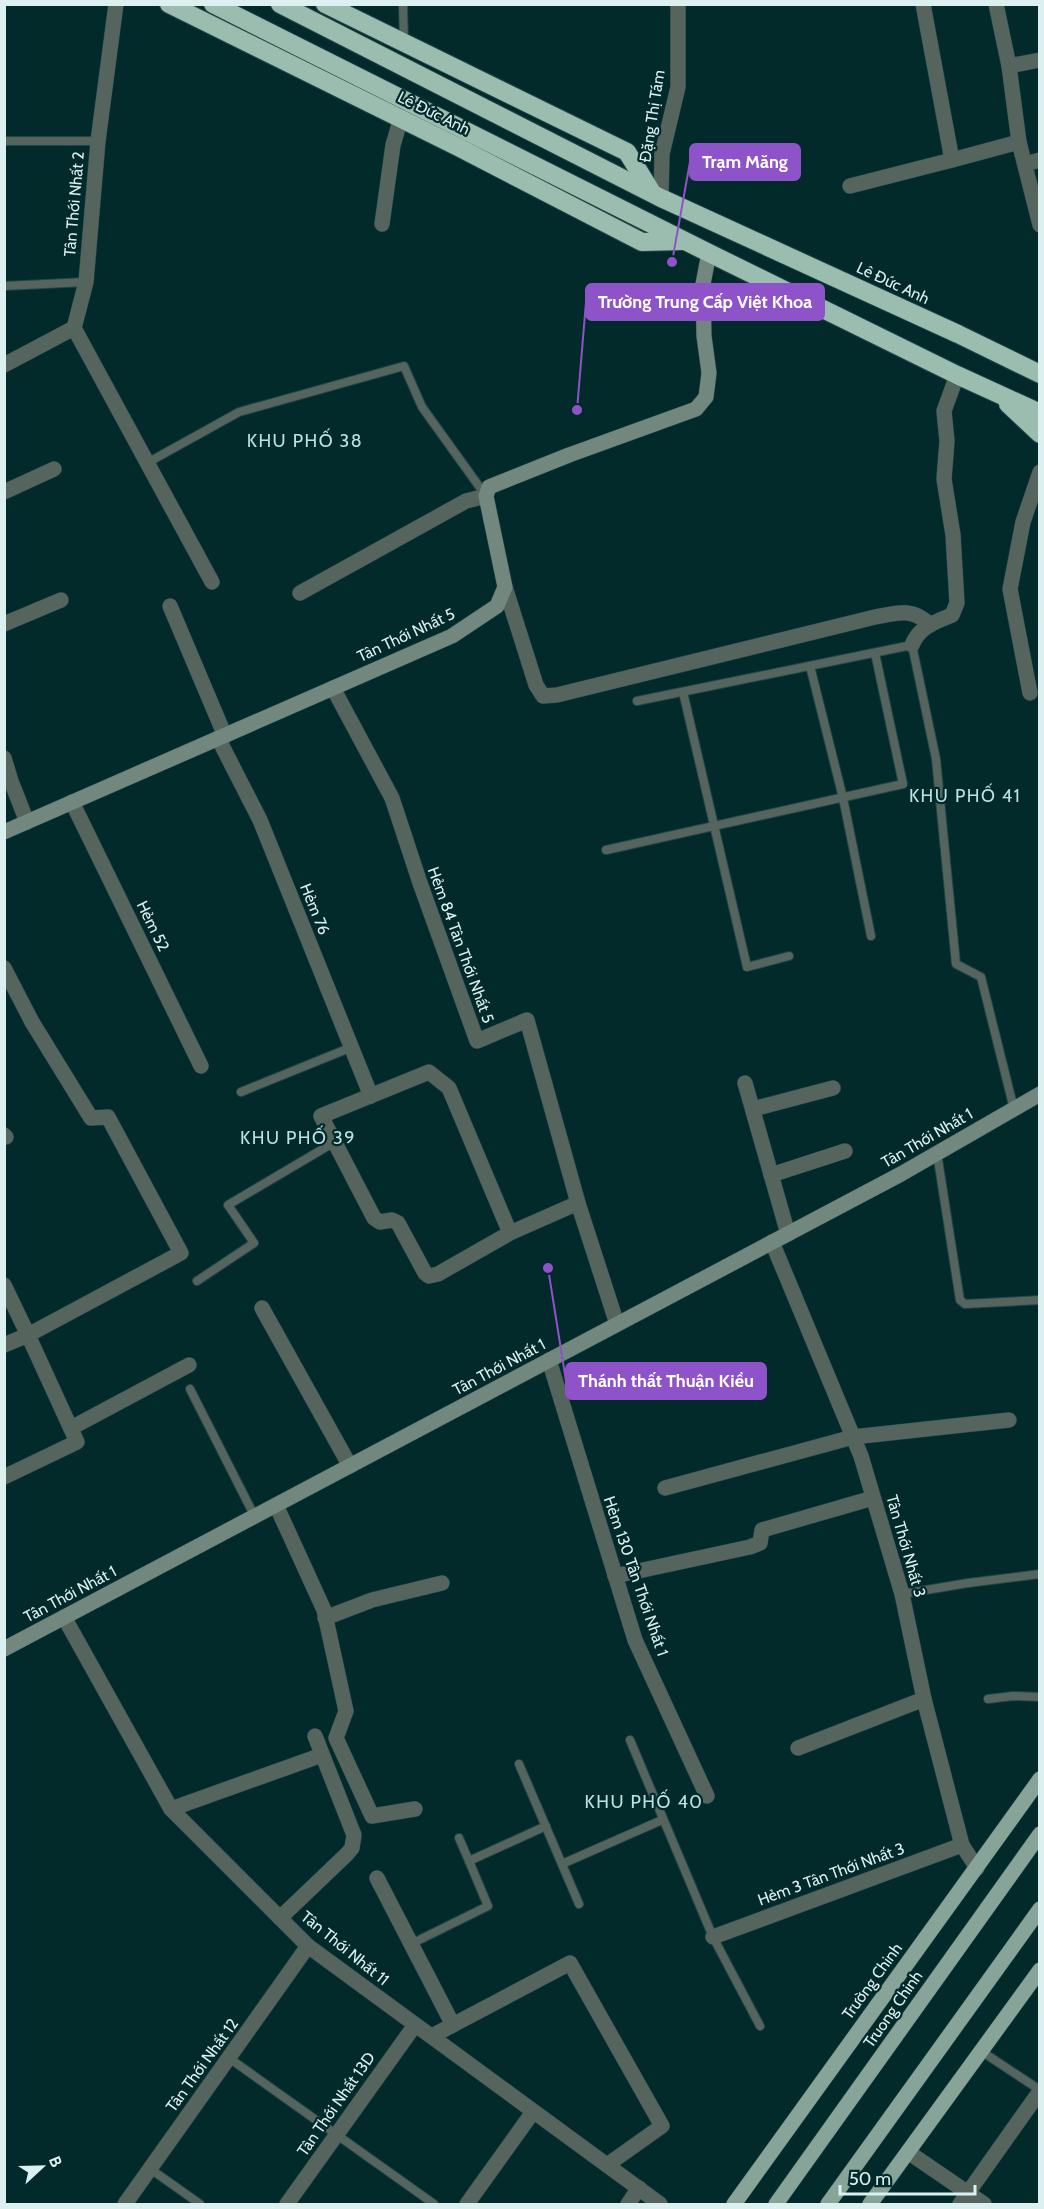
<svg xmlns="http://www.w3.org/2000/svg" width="1044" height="2209" viewBox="0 0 1044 2209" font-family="Cabin,sans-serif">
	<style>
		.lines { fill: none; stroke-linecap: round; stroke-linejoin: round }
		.lane-casing { stroke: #214647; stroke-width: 10 }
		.street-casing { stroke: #214647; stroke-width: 16 }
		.secondary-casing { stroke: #214647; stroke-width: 16 }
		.primary-casing { stroke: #214647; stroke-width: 16 }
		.highway-casing { stroke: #214647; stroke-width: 20 }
		.lane { stroke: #56645e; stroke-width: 8 }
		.street { stroke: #56645e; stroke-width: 15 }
		.secondary { stroke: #72887f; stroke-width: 15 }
		.primary { stroke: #88a498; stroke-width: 15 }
		.highway { stroke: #9bbdaf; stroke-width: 18 }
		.labels { text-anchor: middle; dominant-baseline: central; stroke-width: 4.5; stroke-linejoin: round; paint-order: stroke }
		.street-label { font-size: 16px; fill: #dcf0f0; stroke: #032a2b }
		.neighbourhood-label { font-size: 18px; letter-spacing: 1.5px; fill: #bbe3e4; stroke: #032a2b }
		.leader { fill: none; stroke: #8e53c9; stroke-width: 2 }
		.callout-dot { fill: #8e53c9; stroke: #032a2b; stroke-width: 2 }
		.callout { fill: #8e53c9; stroke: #8e53c9; stroke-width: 2 }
		.callout-label { font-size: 18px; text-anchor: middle; font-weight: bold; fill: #fff }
	</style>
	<rect width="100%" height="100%" fill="#032a2b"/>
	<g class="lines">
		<!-- lane casing -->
		<g class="lane-casing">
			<g id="lane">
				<polyline points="403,4 404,43"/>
				<polyline points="4,141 98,141"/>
				<polyline points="4,286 86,282"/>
				<polyline points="147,463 239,412 404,366 422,407 486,496"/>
				<polyline points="810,666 843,798 871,936"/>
				<polyline points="683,692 747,967 789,956"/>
				<polyline points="637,701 912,645 936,759 956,964 981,977 1014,1109"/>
				<polyline points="606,850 903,784 875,653"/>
				<polyline points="241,1092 352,1047"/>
				<polyline points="937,1153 960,1300 965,1304 1040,1300"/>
				<polyline points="197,1281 254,1243 228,1205 333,1143"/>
				<polyline points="190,1389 255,1517"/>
				<polyline points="902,1594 968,1583 1040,1574"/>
				<polyline points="988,1699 1013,1696 1040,1697"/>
				<polyline points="630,1740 713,1937 760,2026"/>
				<polyline points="519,1764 579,1904"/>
				<polyline points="459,1838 469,1861"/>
				<polyline points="562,1864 662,1820"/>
				<polyline points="411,1944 488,1906 469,1861 546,1826"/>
				<polyline points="981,2051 1040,2090"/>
				<polyline points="229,2058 434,2204"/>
				<polyline points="149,2168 200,2204"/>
			</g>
		</g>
		<!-- street casing -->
		<g class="street-casing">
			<g id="street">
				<polyline points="923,4 952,160 1019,142"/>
				<polyline points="996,4 1009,66 1019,142 1040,225"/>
				<polyline points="1009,66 1040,60"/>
				<polyline points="1025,164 1040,160"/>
				<polyline points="850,186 952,160"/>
				<polyline points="661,198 662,154 678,87 678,4"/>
				<polyline points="382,224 393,145 401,118"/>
				<polyline points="74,328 212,582"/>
				<polyline points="4,365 74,328 86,282 98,141 116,4"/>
				<polyline points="4,492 54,469"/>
				<path d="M505 587 536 685 543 696 557 695 875 617C897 613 913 607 930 625"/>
				<polyline points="300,593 466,501 486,496"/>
				<polyline points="170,606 225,736"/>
				<polyline points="4,624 61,600"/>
				<path d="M912 645C919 627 935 622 952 615L957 603 953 535 944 479 947 441 944 411 957 375"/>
				<polyline points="333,688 392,798 420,883 477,1041 527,1020 578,1203 617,1324"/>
				<polyline points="1030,693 1010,589 1023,522 1040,472"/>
				<polyline points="218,738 260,820 371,1096"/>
				<polyline points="4,758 11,781 27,822"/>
				<polyline points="72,802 201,1066"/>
				<polyline points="4,968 32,1022 91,1118 108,1117 181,1253 28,1335 4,1285"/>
				<polyline points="745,1083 788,1234"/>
				<polyline points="753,1109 833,1088"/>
				<polyline points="4,1135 6,1137"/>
				<polyline points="771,1175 845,1151"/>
				<polyline points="510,1233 449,1088 429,1072 321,1116 374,1218 380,1222 392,1220 398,1223 425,1273 429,1276 438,1274 510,1233 578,1203"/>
				<polyline points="772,1242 861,1456 902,1594 924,1699 962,1845 977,1868"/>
				<polyline points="262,1308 350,1466"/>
				<polyline points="4,1345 28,1335 77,1442 4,1477"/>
				<polyline points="549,1360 635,1640 707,1796"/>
				<polyline points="71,1428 189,1365"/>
				<polyline points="665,1488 853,1437 1009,1420"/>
				<polyline points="276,1505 324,1610 346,1711 336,1738 372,1816 415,1809"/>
				<polyline points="615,1576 750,1547 760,1543 762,1530 873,1498"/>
				<polyline points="64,1617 171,1809 308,1946 660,2204"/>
				<polyline points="325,1618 372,1600 442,1583"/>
				<polyline points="798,1748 924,1699"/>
				<polyline points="171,1809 322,1755"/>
				<polyline points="377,1878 453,2025"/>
				<polyline points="280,1918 347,1854 352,1848 354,1835 315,1736"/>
				<polyline points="713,1937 962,1845"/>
				<polyline points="432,2036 570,1963 662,2126 607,2165"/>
				<polyline points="908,2152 984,2204"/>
				<polyline points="125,2204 308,1946"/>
				<polyline points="287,2204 415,2025"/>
				<polyline points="467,2204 533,2112"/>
				<polyline points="628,2204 639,2188"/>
				<polyline points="960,2204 1040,2091"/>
			</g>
		</g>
		<!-- secondary casing -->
		<g class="secondary-casing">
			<g id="secondary">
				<polyline points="4,832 452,636 497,606 505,587 486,496 489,487 569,455 696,409 706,397 709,373 704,336 703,284 709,253"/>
				<polyline points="4,1649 901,1174 1040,1094"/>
			</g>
		</g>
		<!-- primary casing -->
		<g class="primary-casing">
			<g id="primary">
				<polyline points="734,2204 1040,1779"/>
				<polyline points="776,2204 1040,1834"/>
				<polyline points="828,2204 1040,1909"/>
				<polyline points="870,2204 1040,1970"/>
			</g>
		</g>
		<!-- highway casing -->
		<g class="highway-casing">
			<g id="highway">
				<polyline points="169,4 458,147 642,242 683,241"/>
				<polyline points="213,4 709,253 957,375 1040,413"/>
				<polyline points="280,4 661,198 958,334 1040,374"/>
				<polyline points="325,4 627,152 651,191"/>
				<polyline points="1008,404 1040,434"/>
			</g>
		</g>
		<!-- lane -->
		<use href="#lane" class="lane"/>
		<!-- street -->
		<use href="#street" class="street"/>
		<!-- secondary -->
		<use href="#secondary" class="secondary"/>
		<!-- primary -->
		<use href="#primary" class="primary"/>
		<!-- highway -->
		<use href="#highway" class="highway"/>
	</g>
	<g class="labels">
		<!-- street labels -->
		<g class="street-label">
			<text transform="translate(434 113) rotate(26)">Lê Đức Anh</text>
			<text transform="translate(652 116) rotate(-81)">Đặng Thị Tám</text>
			<text transform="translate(74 204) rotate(-85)">Tân Thới Nhất 2</text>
			<text transform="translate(893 283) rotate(25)">Lê Đức Anh</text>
			<text transform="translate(406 635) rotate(-25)">Tân Thới Nhất 5</text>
			<text transform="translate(315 909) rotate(68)">Hẻm 76</text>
			<text transform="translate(153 926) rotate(64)">Hẻm 52</text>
			<text transform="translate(461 945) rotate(70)">Hẻm 84 Tân Thới Nhất 5</text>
			<text transform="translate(927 1138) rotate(-30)">Tân Thới Nhất 1</text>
			<text transform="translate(499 1367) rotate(-28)">Tân Thới Nhất 1</text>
			<text transform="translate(906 1546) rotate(74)">Tân Thới Nhất 3</text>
			<text transform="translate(636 1576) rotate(71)">Hẻm 130 Tân Thới Nhất 1</text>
			<text transform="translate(70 1594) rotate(-28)">Tân Thới Nhất 1</text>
			<text transform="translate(831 1874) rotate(-20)">Hẻm 3 Tân Thới Nhất 3</text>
			<text transform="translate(345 1948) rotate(39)">Tân Thới Nhất 11</text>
			<text transform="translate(872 1981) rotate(-54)">Trường Chinh</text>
			<text transform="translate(893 2009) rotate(-55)">Truong Chinh</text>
			<text transform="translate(202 2065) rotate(-54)">Tân Thới Nhất 12</text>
			<text transform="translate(336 2104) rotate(-55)">Tân Thới Nhất 13D</text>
		</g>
		<!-- neighbourhood labels -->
		<g class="neighbourhood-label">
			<text x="305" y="441">KHU PHỐ 38</text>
			<text x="965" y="796">KHU PHỐ 41</text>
			<text x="298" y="1138">KHU PHỐ 39</text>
			<text x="644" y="1802">KHU PHỐ 40</text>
		</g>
	</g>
	<!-- callouts -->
	<path class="leader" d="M672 262L690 162M577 410L586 302M548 1268L566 1381"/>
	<g class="callout-dot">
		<circle cx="672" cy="262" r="6"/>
		<circle cx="577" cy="410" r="6"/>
		<circle cx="548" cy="1268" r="6"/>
	</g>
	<g class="callout">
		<rect x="690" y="144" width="110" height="36" rx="6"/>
		<rect x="586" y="284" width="238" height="36" rx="6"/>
		<rect x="566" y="1363" width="200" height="36" rx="6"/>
	</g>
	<g class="callout-label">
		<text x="745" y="168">Trạm Măng</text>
		<text x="705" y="308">Trường Trung Cấp Việt Khoa</text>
		<text x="666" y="1387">Thánh thất Thuận Kiều</text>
	</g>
	<!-- border -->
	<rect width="1044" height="2209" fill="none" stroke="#dcf0f0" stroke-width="12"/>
	<!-- north arrow -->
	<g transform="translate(42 2167) rotate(68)" stroke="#032a2b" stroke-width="4.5" paint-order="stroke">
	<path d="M0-4.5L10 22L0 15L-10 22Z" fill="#dcf0f0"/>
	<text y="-9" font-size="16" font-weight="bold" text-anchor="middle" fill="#dcf0f0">B</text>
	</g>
	<!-- scale -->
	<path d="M840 2185v9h135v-9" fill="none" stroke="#dcf0f0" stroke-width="3"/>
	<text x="849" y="2185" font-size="18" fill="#dcf0f0" stroke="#032a2b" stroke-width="4.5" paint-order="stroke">50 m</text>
</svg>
